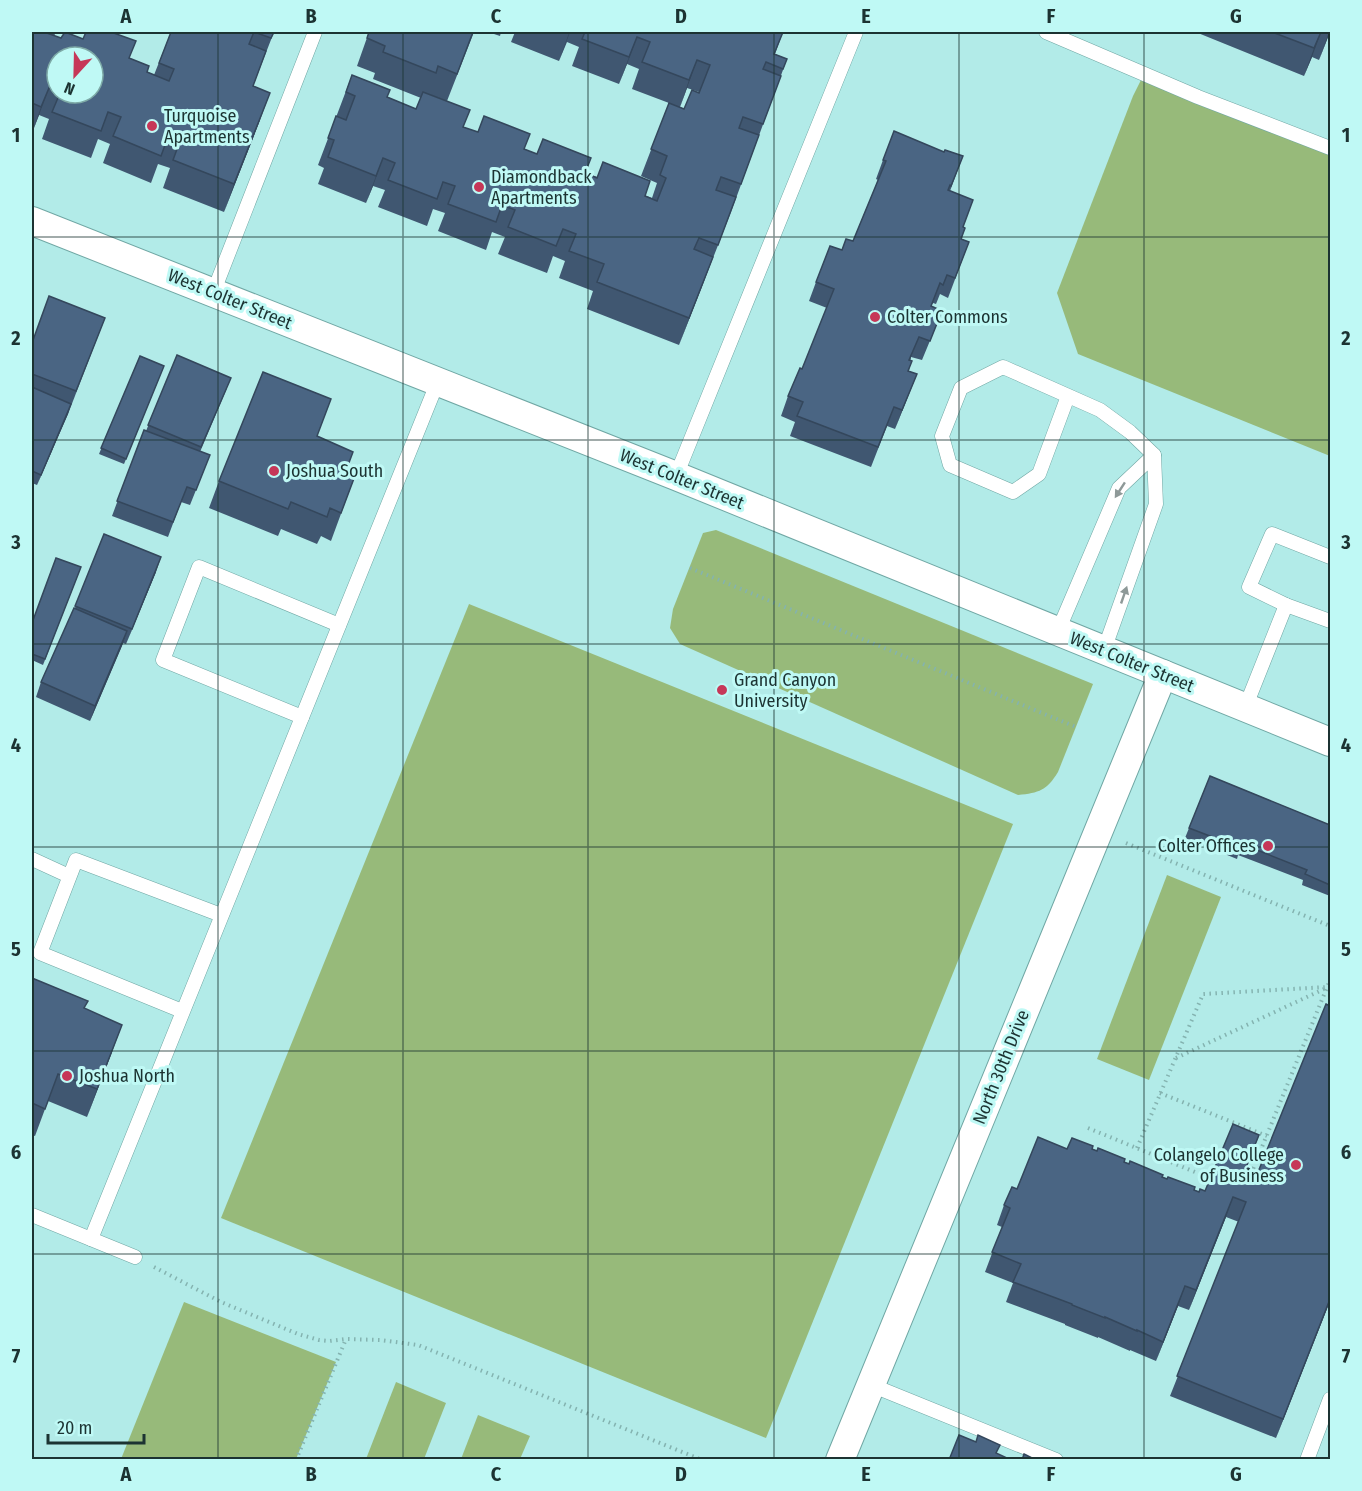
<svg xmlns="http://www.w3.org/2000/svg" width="1362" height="1491" viewBox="0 0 1362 1491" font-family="'Fira Sans Condensed',sans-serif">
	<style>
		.green { fill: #97ba7a }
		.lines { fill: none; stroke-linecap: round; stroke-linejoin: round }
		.lane-casing { stroke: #70a7a4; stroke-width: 15 }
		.street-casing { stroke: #70a7a4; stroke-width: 30 }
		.path { stroke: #84b3b0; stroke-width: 4; stroke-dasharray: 1.5 4.5; stroke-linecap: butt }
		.lane { stroke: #fff; stroke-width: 14 }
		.street { stroke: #fff; stroke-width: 28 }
		.wall { fill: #405771; fill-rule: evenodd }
		.shaded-wall { fill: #34475c }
		.building { fill: #4a6583; stroke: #34475c; stroke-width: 1.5 }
		.oneway { fill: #8e9998 }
		.grid { fill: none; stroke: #1c3332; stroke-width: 1.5; stroke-opacity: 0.55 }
		.poi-dot { fill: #c63758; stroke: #bff9f5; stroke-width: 2 }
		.labels { text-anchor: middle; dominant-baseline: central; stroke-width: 6; stroke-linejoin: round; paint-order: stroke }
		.poi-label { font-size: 18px; fill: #1c3332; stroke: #bff9f5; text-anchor: start }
		.street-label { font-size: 18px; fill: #1c3332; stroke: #bff9f5 }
		.neatline { fill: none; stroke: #1c3332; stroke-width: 2 }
		.grid-label { font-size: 20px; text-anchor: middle; font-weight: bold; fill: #1c3332 }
	</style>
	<rect width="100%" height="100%" fill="#b2ebe8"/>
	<!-- green -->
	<g class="green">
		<polygon points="1144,74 1330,148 1330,456 1078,354 1057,293 1133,96"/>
		<path d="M716 530 1093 684 1058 772C1047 790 1039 793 1018 795L680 644 670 628 673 609 703 533Z"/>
		<polygon points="469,604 1013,824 766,1438 221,1218"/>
		<polygon points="1167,875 1221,897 1149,1080 1097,1059"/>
		<polygon points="184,1302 336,1362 296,1459 121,1459"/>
		<polygon points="396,1382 446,1403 424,1459 366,1459"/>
		<polygon points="478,1415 530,1436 520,1459 461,1459"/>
	</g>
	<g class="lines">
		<!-- lane casing -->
		<g class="lane-casing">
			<g id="lane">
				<polyline points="1046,32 1198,97 1330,148"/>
				<polyline points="213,293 315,32"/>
				<polyline points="1068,396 1039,474 1013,492 950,465 942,436 961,388 1003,367 1100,410 1130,432 1154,455"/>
				<polyline points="676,476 856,32"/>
				<polyline points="1286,605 1330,621"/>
				<polyline points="1058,631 1119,488 1154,455 1156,504 1104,650"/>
				<polyline points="1245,708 1286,605 1249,587 1272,534 1330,557"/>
				<polyline points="302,717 163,660 199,567 339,625"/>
				<polyline points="32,859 69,876"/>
				<polyline points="182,1011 40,953 76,860 221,915"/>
				<polyline points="32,1215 135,1257"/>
				<polyline points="91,1239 438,381"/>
				<polyline points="871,1385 1056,1460"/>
				<polyline points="1307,1460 1330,1399"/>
			</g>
		</g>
		<!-- street casing -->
		<g class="street-casing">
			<g id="street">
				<polyline points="32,221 676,476 1330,742"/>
				<polyline points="840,1460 1163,674"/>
			</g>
		</g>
		<!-- path -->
		<g class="path">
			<polyline points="690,568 1076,727"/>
			<polyline points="1126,843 1330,926"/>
			<polyline points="1176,1058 1324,989"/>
			<polyline points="1160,1093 1267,1136"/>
			<polyline points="1088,1128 1207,1177"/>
			<polyline points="1137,1148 1203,994 1328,987"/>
			<polyline points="1251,1174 1330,980"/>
			<polyline points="154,1267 221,1302 298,1334 319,1340 329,1341 346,1339 380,1340 418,1345 702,1460"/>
			<polyline points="296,1460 346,1339"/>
		</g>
		<!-- lane -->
		<use href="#lane" class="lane"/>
		<!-- street -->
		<use href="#street" class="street"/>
	</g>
	<!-- wall -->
	<g class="wall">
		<path d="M32 32H56L54 36 61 38 130 58 147 72 154 75 171 32H274L253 86 260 120 224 212 163 188 170 168 158 164 151 183 103 163 110 144 98 139 91 158 42 139 49 119 39 115 32 133ZM57 57 93 93H57Z"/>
		<path d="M369 32H474L447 101 428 94 463 127 524 149 652 198 657 183 641 176 669 103 632 89 639 69 627 64 619 84 572 66 579 47 567 42 559 61 511 42 515 32H783L775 54 787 59 731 212 679 345 587 309 593 291 559 278 565 261 553 256 547 273 498 254 505 237 492 232 486 250 438 231 445 213 433 209 427 226 378 207 385 190 373 186 366 203 318 184 324 168 318 165 352 75 387 97 416 109 421 98 373 79 375 73 357 66ZM687 88 699 92 684 109 680 107Z"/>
		<polygon points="488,32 501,32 500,36"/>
		<polygon points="1198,32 1330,32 1319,60 1312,57 1304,76 1198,33"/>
		<polygon points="944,152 963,156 950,191 963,227 962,239 969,242 948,298 940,294 936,304 933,303 931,306 934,331 922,360 911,357 909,371 917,374 895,429 887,426 871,467 790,436 795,422 781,416 788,396 802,369 827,308 809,301 816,282 842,250 853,241 878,180 876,179 883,160"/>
		<polygon points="105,318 68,414 37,485 32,483 32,343"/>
		<polygon points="177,355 227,388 200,452 204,470 190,505 181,502 168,537 112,516 144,430 146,431"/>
		<polygon points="140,356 164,366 124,464 99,454"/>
		<polygon points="317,436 347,468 356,473 331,541 321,536 317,544 281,529 278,536 209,508 219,481"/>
		<polygon points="104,534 156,572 126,644 123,643 90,721 36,697 41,682 75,608"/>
		<polygon points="81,567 43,665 32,660 32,623"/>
		<polygon points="1210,776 1330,825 1330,896 1302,885 1303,880 1238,855 1237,859 1185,838"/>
		<polygon points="32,978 85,1009 112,1052 87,1117 48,1101 35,1136 32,1135"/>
		<polygon points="1259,1135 1247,1167 1330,1301 1276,1438 1170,1396 1239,1222 1226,1217 1189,1310 1178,1306 1156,1361 1130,1350 1130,1351 1098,1337 1098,1338 1065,1325 1065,1324 1006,1302 1013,1283 985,1272 1002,1227 997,1225 1004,1205 1017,1189 1067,1149 1092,1149 1199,1192 1205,1191"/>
	</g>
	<!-- shaded-wall -->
	<g class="shaded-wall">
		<polygon points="570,32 559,61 569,33"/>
		<polygon points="1321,32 1312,57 1304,76 1314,48"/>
		<polygon points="1329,32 1330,32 1319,60"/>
		<polygon points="637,37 627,64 619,84 629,57"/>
		<polygon points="697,60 687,88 680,107 689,80"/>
		<polygon points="49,88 39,115 32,133 41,107"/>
		<polygon points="270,93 260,120 224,212 234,184"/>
		<polygon points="383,158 373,186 366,203 376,176"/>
		<polygon points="713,257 703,284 679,345 689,318"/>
		<polygon points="917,374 895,429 902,410"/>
		<polygon points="71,404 68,414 37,485 41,475"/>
		<polygon points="161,557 156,572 126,644 132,629"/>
		<polygon points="127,631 122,646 90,721 95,706"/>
		<polygon points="122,1025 112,1052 87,1117 97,1089"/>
		<polygon points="1233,1197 1226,1217 1189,1310 1196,1290"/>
		<polygon points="1185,1286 1178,1306 1156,1361 1163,1342"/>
		<polygon points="1330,1299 1330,1301 1276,1438 1283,1419"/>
	</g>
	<!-- building -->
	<g class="building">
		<polygon points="32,32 44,32 61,38 65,32 83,39 86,32 111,32 136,41 129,58 149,66 147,72 169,81 174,69 159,63 171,32 254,32 249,44 266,51 253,86 270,93 234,184 173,160 180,141 168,137 161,156 113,136 121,117 108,112 101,131 52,112 60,93 93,93 93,57 57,57 57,91 49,88 41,107 32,103"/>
		<polygon points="254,32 274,32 271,38"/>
		<polygon points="369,32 473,32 457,74 438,66 436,73 383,52 385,46 367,38"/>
		<polygon points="585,32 783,32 774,54 787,59 783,69 766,62 763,69 781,76 763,124 743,117 739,128 759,135 741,184 721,177 716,190 736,197 718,245 699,238 694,249 713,257 689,318 597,282 604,264 569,251 576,234 563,229 556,246 508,227 515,210 502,205 496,222 448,204 455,186 443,182 437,199 388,180 395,163 383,158 376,176 328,157 334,140 328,138 336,116 346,120 355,96 346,92 352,75 390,90 387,97 416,109 423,92 470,110 463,127 478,132 484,116 530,134 524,149 537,154 543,139 591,158 585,173 597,178 603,162 650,181 645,196 657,201 666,178 660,175 667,156 651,149 669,103 684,109 692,90 699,93 710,65 697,60 689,80 642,62 650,42 637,37 629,57 582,39"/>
		<polygon points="1272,32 1321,32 1314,48"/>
		<polygon points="894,131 944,152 945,150 963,156 951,186 950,185 948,190 973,200 963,227 965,228 961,239 969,242 955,278 947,275 943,285 940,283 931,306 942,311 930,341 919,337 909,360 912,361 908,371 917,374 902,410 894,407 878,447 797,416 803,402 788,396 800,368 802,369 834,289 816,282 830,246 842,250 846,239 853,241 886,161 883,160"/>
		<polygon points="49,296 105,318 76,391 32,374 32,343"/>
		<polygon points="177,355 231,378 201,447 148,425"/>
		<polygon points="140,356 164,366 126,459 101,448"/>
		<polygon points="263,372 331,399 317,436 353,452 347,468 356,473 341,513 330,508 327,517 291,502 288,509 219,481"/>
		<polygon points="32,387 71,404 41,475 32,471"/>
		<polygon points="144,430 210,455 196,490 187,487 173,522 117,501"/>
		<polygon points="104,534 161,557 132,629 75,606"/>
		<polygon points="56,558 81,567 45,659 32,654 32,623"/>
		<polygon points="74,608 127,631 95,706 41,682"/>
		<polygon points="1210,776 1330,825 1330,885 1305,874 1307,870 1242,844 1241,848 1189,828"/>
		<polygon points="32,978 88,1001 84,1008 122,1025 97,1089 58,1074 45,1109 32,1103"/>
		<polygon points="1326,1004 1330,1006 1330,1299 1283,1419 1177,1376 1246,1202 1233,1197 1196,1290 1185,1286 1163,1342 1137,1330 1137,1331 1105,1317 1105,1318 1072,1305 1072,1304 1013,1282 1021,1264 992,1252 1010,1208 1004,1205 1012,1187 1017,1189 1038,1137 1067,1149 1072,1138 1093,1146 1092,1149 1097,1151 1098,1148 1125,1159 1124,1162 1129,1164 1130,1161 1163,1175 1162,1177 1167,1179 1168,1177 1195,1187 1194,1190 1199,1192 1200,1189 1205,1191 1233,1124 1259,1135 1246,1167 1258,1172"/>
		<polygon points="959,1435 976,1442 978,1435 1000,1445 996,1453 1011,1460 949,1460"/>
		<polygon points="1024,1454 1036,1460 1022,1460"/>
	</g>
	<!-- one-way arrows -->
	<defs><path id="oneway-solid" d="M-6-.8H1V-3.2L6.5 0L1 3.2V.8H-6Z" transform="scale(1.5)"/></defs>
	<g class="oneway">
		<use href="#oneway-solid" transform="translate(1120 490) rotate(123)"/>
		<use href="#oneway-solid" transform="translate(1124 595) rotate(-71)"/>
	</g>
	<!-- grid -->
	<path class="grid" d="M218 32V1460M403 32V1460M588 32V1460M774 32V1460M959 32V1460M1144 32V1460M32 237H1330M32 440H1330M32 644H1330M32 847H1330M32 1051H1330M32 1254H1330"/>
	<!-- markers -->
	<g class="poi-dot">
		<circle cx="152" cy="126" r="6"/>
		<circle cx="479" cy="187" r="6"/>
		<circle cx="875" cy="317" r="6"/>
		<circle cx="274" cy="471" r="6"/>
		<circle cx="722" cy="690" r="6"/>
		<circle cx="1268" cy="846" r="6"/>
		<circle cx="67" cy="1076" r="6"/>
		<circle cx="1296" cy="1165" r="6"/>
	</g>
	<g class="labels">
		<!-- poi labels -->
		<g class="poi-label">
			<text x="164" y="116">Turquoise<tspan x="164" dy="21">Apartments</tspan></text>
			<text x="491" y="177">Diamondback<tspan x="491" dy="21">Apartments</tspan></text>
			<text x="887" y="317">Colter Commons</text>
			<text x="286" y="471">Joshua South</text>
			<text x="734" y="680">Grand Canyon<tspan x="734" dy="21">University</tspan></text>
			<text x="1256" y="846" text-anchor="end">Colter Offices</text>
			<text x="79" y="1076">Joshua North</text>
			<text x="1284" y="1155" text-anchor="end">Colangelo College<tspan x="1284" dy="21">of Business</tspan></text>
		</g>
		<!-- street labels -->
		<g class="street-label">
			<text transform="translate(230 299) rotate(22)">West Colter Street</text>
			<text transform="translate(682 479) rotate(22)">West Colter Street</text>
			<text transform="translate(1132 662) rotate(22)">West Colter Street</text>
			<text transform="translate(1001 1067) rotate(-68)">North 30th Drive</text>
		</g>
	</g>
	<!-- border -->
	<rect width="1362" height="1491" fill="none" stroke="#bff9f5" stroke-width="66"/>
	<!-- north arrow -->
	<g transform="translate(75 75) rotate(202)"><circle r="28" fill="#bff9f5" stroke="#7eaaa7" stroke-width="1.5"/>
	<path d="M0-4.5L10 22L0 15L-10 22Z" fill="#c63758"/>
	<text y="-9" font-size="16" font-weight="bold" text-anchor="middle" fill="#1c3332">N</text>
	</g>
	<!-- scale -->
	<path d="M48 1434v9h96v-9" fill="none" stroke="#1c3332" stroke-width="3"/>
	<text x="57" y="1434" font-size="18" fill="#1c3332" stroke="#bff9f5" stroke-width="4.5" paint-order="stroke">20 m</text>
	<rect x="33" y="33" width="1296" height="1425" class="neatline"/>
	<g class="grid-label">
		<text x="126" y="23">A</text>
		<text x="311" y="23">B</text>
		<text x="496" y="23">C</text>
		<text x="681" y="23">D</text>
		<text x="866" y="23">E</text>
		<text x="1051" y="23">F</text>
		<text x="1236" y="23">G</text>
		<text x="16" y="142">1</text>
		<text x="1346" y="142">1</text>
		<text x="16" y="345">2</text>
		<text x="1346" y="345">2</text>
		<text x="16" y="549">3</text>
		<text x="1346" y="549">3</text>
		<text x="16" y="752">4</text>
		<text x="1346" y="752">4</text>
		<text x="16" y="956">5</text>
		<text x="1346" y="956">5</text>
		<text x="16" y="1159">6</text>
		<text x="1346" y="1159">6</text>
		<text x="16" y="1363">7</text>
		<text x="1346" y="1363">7</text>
		<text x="126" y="1481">A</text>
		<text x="311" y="1481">B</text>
		<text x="496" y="1481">C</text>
		<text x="681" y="1481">D</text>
		<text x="866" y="1481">E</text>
		<text x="1051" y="1481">F</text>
		<text x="1236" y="1481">G</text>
	</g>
</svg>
